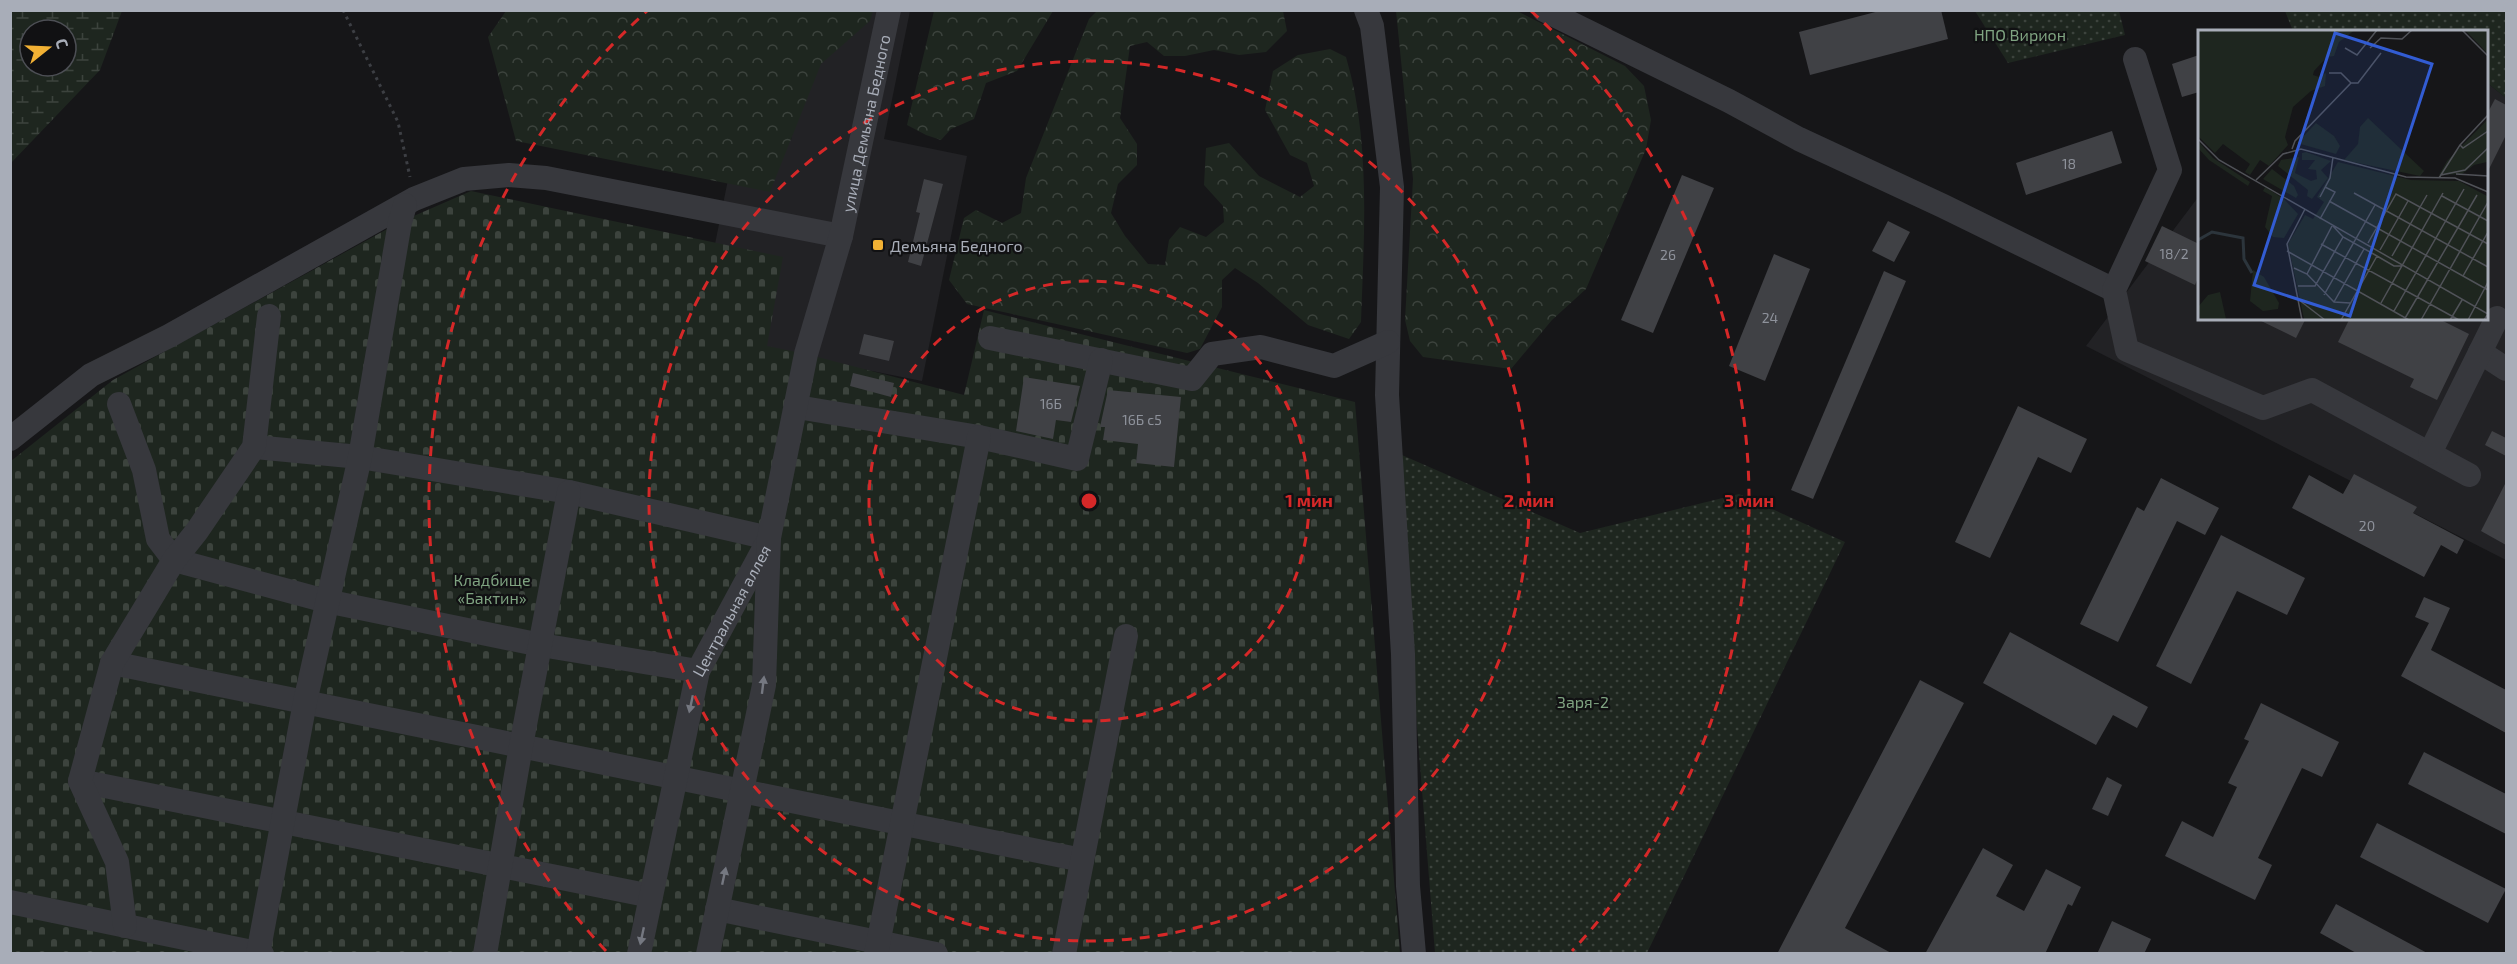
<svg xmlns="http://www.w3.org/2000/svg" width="2517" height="964" viewBox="0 0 2517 964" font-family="'Exo 2',sans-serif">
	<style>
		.built { fill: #222225 }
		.forest { fill: url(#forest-crowns) }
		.wetland { fill: url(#wetland-marsh); fill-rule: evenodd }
		.cemetery { fill: url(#cemetery-stones) }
		.garden { fill: url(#garden-dots) }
		.building { fill: #404145 }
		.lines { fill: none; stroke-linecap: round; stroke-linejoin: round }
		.path { stroke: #3d3f44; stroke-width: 3; stroke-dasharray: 3 4.5; stroke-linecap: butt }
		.minor { stroke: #37383d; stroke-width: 24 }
		.oneway { fill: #757881 }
		.ring { fill: none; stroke: #d62828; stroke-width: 3; stroke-dasharray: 10 8 }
		.poi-dot { fill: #f2b134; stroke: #111113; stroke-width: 2 }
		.labels { text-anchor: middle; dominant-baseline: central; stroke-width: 4.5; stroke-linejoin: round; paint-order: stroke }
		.number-label { font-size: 14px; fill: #8e929b }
		.park-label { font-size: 16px; fill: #7fa381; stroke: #111113 }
		.street-label { font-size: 16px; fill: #a8adb8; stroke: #111113 }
		.poi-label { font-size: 16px; fill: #a8adb8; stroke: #111113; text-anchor: start }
		.inset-river { fill: none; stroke: #2c353c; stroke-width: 3 }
		.inset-road { fill: none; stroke: #505258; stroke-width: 1.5 }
		.view { fill: #325cd3; fill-opacity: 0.15; stroke: #325cd3; stroke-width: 3 }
		.inset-edge { fill: none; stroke: #a8adb8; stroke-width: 3 }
		.centre { fill: #d62828; stroke: #111113; stroke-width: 3 }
		.ring-label { font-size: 18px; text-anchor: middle; font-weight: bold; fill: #d62828; stroke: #111113; stroke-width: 4.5; stroke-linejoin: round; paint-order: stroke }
	</style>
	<defs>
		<pattern id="forest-crowns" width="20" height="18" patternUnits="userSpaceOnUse" patternTransform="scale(1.5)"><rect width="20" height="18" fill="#1e261f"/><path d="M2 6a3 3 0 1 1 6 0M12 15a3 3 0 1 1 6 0" fill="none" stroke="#3c433d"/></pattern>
		<pattern id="wetland-marsh" width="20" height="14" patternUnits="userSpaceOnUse" patternTransform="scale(1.5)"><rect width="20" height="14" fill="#1e261f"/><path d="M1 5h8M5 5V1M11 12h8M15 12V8" fill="none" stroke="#3c433d"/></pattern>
		<pattern id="cemetery-stones" width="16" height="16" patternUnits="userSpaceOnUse" patternTransform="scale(1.5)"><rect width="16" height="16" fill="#1e261f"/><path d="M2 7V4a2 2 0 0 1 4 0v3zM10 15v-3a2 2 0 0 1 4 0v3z" fill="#3c433d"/></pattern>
		<pattern id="garden-dots" width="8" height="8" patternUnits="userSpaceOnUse" patternTransform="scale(1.5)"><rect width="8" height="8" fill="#1e261f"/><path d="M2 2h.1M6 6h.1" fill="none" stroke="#3c433d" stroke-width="1.8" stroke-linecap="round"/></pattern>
	</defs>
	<rect width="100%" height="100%" fill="#161618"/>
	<!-- built -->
	<g class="built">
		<polygon points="817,11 910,11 884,139 967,156 922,381 757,348 715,244 738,130 791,140"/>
		<polygon points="2486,82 2506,98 2506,560 2086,346 2199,196 2199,318 2486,318"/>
	</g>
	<!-- forest -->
	<g class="forest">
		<polygon points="506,11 506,10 873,11 870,21 821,64 770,192 516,141 488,37"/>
		<polygon points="934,11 1053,11 1017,71 986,83 974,119 951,129 941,140 926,135 907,125"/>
		<path d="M1097 11H1283L1287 31 1266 52 1239 55 1214 50 1185 56H1164L1147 42 1130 46 1120 118 1137 144V165L1118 184 1111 213 1125 236 1148 264 1165 265 1169 240 1180 227 1206 237 1224 222 1223 206 1204 185 1206 148 1229 143 1259 176 1300 197 1314 186 1307 163 1290 155 1265 110 1273 71 1298 55 1330 49 1346 57C1371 141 1364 235 1361 322L1349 339 1308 325 1258 283 1235 268 1222 280V307L1200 349 1187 353 967 304 949 280 964 218 976 210 1002 223 1021 213 1026 178 1089 19Z"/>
		<polygon points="1396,11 1517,11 1625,66 1644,86 1651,120 1646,149 1586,289 1552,320 1511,369 1423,357 1410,341 1405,320 1413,179"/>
	</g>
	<!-- wetland -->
	<path class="wetland" d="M11 10 122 11 100 70 11 163ZM30 30H66V66H30Z"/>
	<!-- cemetery -->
	<polygon class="cemetery" points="471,191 783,257 767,346 806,354 964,395 984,310 1355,402 1400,953 11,954 11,461 113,380 400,222"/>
	<!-- garden -->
	<g class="garden">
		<polygon points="1975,11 2119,11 2125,35 2008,63"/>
		<polygon points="2285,11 2506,11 2506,98 2486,82 2486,32 2293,31"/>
		<polygon points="1395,452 1580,533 1739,494 1845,542 1647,953 1435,953"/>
	</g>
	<!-- building -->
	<g class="building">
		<polygon points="1883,10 1941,10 1948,39 1810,75 1799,32"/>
		<polygon points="2199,55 2199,92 2182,97 2172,64"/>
		<polygon points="2495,99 2506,105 2506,135 2486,175 2486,116"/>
		<polygon points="2112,131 2122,163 2026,195 2016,163"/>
		<polygon points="1682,175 1714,188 1653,333 1621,320"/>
		<polygon points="924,179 943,184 921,266 908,262 920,213 916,212"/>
		<polygon points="1888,221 1910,232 1894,262 1872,251"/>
		<polygon points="2162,226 2199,244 2199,276 2195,285 2145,261"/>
		<polygon points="1774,254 1810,269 1765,381 1729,366"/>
		<polygon points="1884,271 1906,281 1813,499 1791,490"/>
		<polygon points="2255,318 2306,318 2296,338"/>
		<polygon points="2350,318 2437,318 2469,334 2437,400 2410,387 2414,379 2338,342"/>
		<polygon points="864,334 894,341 889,361 859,354"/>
		<polygon points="853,373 894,383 891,397 850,386"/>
		<polygon points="1024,377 1080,386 1071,422 1056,420 1053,439 1016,431"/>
		<polygon points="1108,390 1181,397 1174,467 1136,463 1138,444 1103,440 1105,427 1100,427"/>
		<polygon points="2018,406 2087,439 2071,473 2038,457 1990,558 1955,542"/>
		<polygon points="2492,431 2506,438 2506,456 2485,445"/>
		<polygon points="2354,474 2417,507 2413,513 2464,540 2457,554 2441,545 2424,577 2292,508 2309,475 2343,494"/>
		<polygon points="2161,478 2219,508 2205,535 2177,521 2118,642 2080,624 2137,507 2144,511"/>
		<polygon points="2506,482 2506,545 2481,531"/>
		<polygon points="2221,535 2305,578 2287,615 2237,591 2191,684 2156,666"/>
		<polygon points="2424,597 2450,608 2431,650 2506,690 2506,733 2401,676 2429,623 2415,617"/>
		<polygon points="2010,632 2148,707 2137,728 2113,715 2096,745 1983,683"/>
		<polygon points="1920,680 1964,703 1845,928 1893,954 1777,954"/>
		<polygon points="2261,703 2339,742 2322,777 2302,768 2258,858 2272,865 2255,900 2165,856 2182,821 2213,837 2237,787 2228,783 2249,741 2244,739"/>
		<polygon points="2424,752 2506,794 2506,834 2408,784"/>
		<polygon points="2107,777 2122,785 2108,816 2092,809"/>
		<polygon points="2377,823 2506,889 2488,923 2360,857"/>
		<polygon points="1983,848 2013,865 1996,896 2024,911 2046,869 2081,887 2072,906 2068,904 2045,954 1925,954"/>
		<polygon points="2336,904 2429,954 2358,954 2320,933"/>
		<polygon points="2112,921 2151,939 2144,954 2097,954"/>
	</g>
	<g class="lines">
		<!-- path -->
		<polyline class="path" points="343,10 398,122 410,177"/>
		<!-- minor -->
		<g class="minor">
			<polyline points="1366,10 1372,26 1392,187 1387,395 1403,654 1408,886 1414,954"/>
			<polyline points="1544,10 1729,101 1799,139 1943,206 2114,290"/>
			<polyline points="2135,59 2170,170 2114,290 2127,350 2263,408 2312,390 2469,475"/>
			<polyline points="990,338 1192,379 1212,354 1261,347 1334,366 1388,342"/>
			<polyline points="2480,352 2506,369"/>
			<polyline points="119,404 144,470 158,539 174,560 326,601 541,645 698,671"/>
			<polyline points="797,407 979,437 1077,459 1101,360"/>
			<polyline points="10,439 91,375 169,336 414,199 464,179 509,175 546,178 841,236"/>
			<polyline points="254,447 360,457 569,492 769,538"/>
			<polyline points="2430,453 2497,318"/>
			<polyline points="112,663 1082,860"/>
			<polyline points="80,781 651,896"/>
			<polyline points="10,902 262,954"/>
			<polyline points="717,909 936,954"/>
			<polyline points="125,926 117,862 80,781 112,663 174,560 197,531 254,447 269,316"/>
			<polyline points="258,954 305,702 360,457 400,222 405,205"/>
			<polyline points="485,954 521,746 569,492"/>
			<path id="s1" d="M639 954 698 671 767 543"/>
			<path id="s2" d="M708 954 764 685 769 538 806 354 841 236 889 10"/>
			<polyline points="876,954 979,437"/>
			<polyline points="1064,954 1126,636"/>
		</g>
	</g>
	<!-- one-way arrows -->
	<defs><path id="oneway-solid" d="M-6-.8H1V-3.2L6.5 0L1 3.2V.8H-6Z" transform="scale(1.5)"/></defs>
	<g class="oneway">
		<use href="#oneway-solid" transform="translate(763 685) rotate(-83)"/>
		<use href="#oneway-solid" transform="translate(691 704) rotate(102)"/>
		<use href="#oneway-solid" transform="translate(724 876) rotate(-78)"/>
		<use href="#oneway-solid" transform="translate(642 936) rotate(102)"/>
	</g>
	<!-- distance rings -->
	<g class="ring">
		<circle cx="1089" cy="501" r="220"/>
		<circle cx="1089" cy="501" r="440"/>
		<path d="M606 951A660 660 0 0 1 647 11M1531 11A660 660 0 0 1 1572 951"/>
	</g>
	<!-- markers -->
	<rect class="poi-dot" x="872" y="239" width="12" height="12" rx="3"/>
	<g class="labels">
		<!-- number labels -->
		<g class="number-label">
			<text x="2069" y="163">18</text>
			<text x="2174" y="253">18/2</text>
			<text x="1668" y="254">26</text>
			<text x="1770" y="317">24</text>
			<text x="1051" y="403">16Б</text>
			<text x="1142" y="419">16Б с5</text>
			<text x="2367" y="525">20</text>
		</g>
		<!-- park labels -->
		<g class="park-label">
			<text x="2020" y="34">НПО Вирион</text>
			<text x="492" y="579">Кладбище<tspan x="492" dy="18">«Бактин»</tspan></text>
			<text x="1583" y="701">Заря-2</text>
		</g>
		<!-- street labels -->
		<g class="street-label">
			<text stroke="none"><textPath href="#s2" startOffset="848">улица Демьяна Бедного</textPath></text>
			<text stroke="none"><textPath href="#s1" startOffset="358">Центральная аллея</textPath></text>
		</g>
		<!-- poi labels -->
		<g class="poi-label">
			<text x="890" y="245">Демьяна Бедного</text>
		</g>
	</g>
	<!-- overview -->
	<g transform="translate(2198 30)">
		<rect width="290" height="290" fill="#161618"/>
		<path d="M118 93 136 106 142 116 138 124 99 113ZM0 111 15 128 52 152 50 156 11 130 0 118ZM108 122 133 131 123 140 130 148 114 169 109 166 110 160 80 136 83 130 101 127 97 143 113 151 119 149 118 140 110 139 117 130H104V123ZM74 139 96 156 100 165 98 168 65 149ZM67 157 86 169 100 184 86 208 75 207 67 197 74 166 65 161ZM22 262 28 289H2L0 277 10 265Z" fill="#1e261f"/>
		<path d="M55 240 66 247 81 273 80 279 65 281 52 271Z" fill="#1e261f"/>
		<path d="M140 132 213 150 261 151 289 166V289H106L90 214 107 185 115 189 126 172 119 167Z" fill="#1e261f"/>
		<path d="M0 0H157L141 12 136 26 129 27 116 41 115 45 121 47 128 43 127 56 113 61 95 77 87 107 90 115 71 136 62 130 52 145 47 142 52 134 25 114 17 123 0 106ZM267 0H289V23ZM170 88 226 141 222 146 146 130 160 114 162 97ZM289 90V132L276 135 264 144 241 145 249 131Z" fill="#1e261f"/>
		<path class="inset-river" d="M0 210 14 202 45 208 46 229 54 243"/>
		<path class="inset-road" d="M264 0 290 26M147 18 159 25 179 0M172 18 183 8 204 9 214 0M131 43H143L153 53M0 109 21 130 290 284 286 290M262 115 265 118 290 101M94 119 97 111 153 53H160L183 23M258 144 290 146M243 145 267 140 290 118M241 148 262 115 290 85M58 150 85 124 103 119 208 147 257 148 290 162M156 163 290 237M244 166 290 191M122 167 132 148 135 127M131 171 290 260M122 189 137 162 127 157M135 196 145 207 179 226 196 236H204M170 213 198 164 290 214M123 214 261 290M182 220 210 171M89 221 211 290M194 226 229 165M96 238 109 244 136 272 152 273M109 244 134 196M265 246 290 202M100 256H117L145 207M126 265 177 175M101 270 127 290M136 272 166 219M183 273 245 163M196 281 266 159M104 290 89 214 107 179M143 290 179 226M206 290 279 165M223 290 290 172M252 290 264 270M270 290 290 252"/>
		<path class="view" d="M137 3 234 34 152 286 56 255Z"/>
		<rect width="290" height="290" class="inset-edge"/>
	</g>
	<circle cx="1089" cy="501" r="9" class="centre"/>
	<g class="ring-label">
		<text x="1309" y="507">1 мин</text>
		<text x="1529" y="507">2 мин</text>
		<text x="1749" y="507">3 мин</text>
	</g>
	<!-- border -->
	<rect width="2517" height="964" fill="none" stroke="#a8adb8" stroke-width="24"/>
	<!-- north arrow -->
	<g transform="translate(48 48) rotate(72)"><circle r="28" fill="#111113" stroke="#4d4f55" stroke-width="1.5"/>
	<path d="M0-4.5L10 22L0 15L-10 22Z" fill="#f2b134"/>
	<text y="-9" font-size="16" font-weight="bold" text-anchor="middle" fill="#a8adb8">С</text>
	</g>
</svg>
